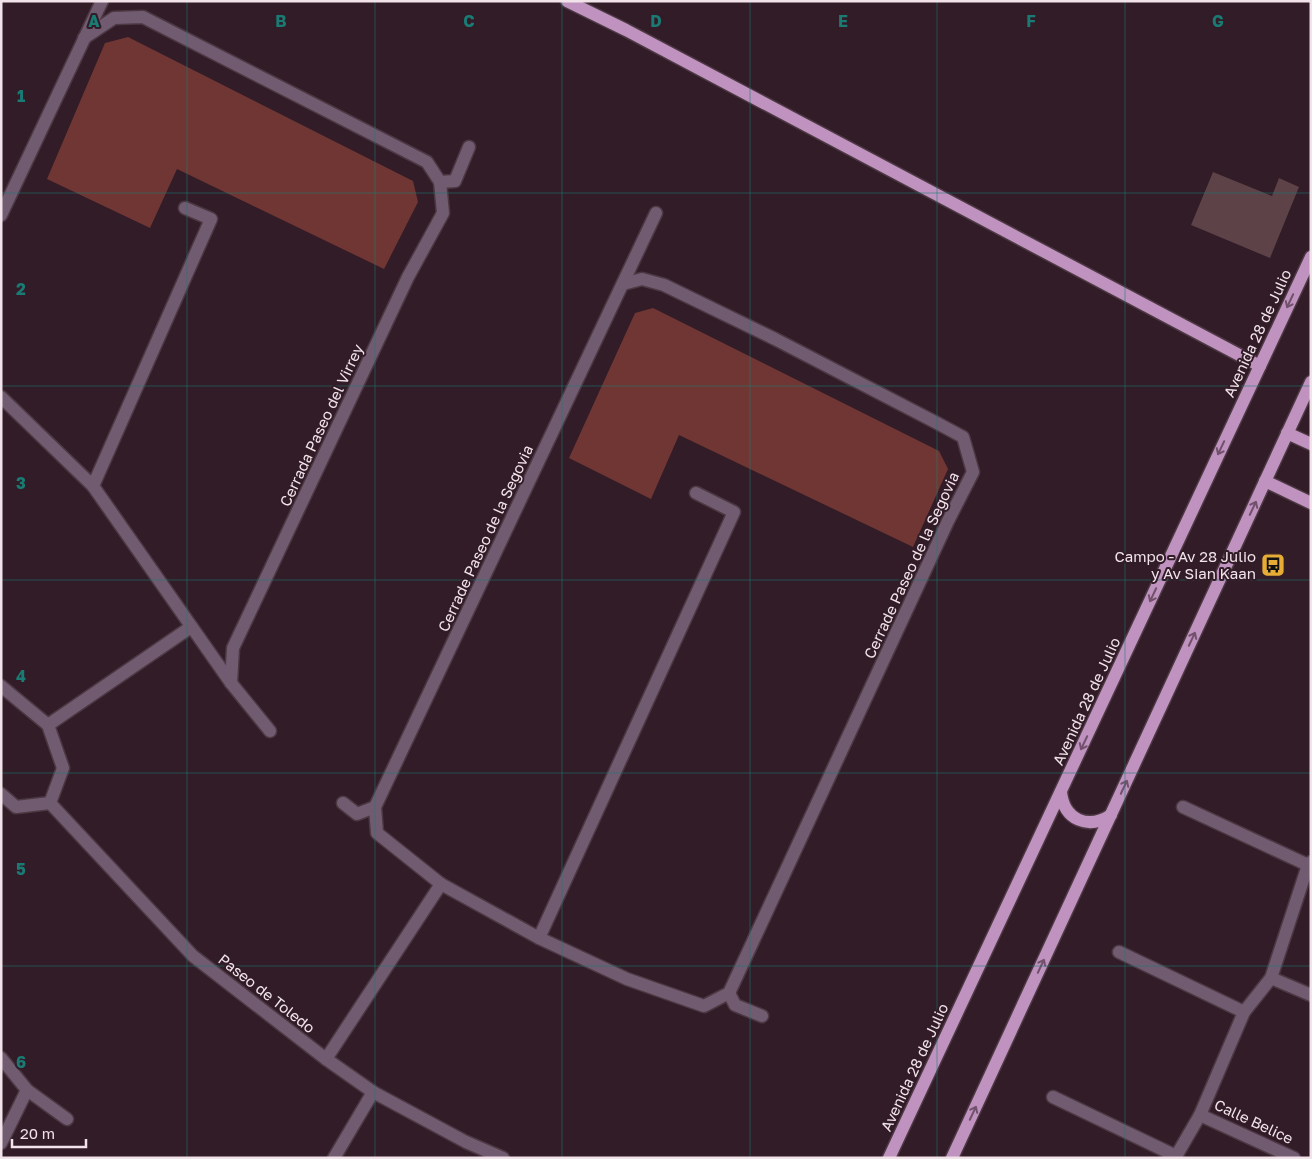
<svg xmlns="http://www.w3.org/2000/svg" width="1312" height="1159" viewBox="0 0 1312 1159" font-family="'Golos Text',sans-serif">
	<style>
		.green { fill: #703634 }
		.building { fill: #5d4248 }
		.lines { fill: none; stroke-linecap: round; stroke-linejoin: round }
		.minor-casing { stroke: #4c3842; stroke-width: 15 }
		.major-casing { stroke: #4c3842; stroke-width: 15 }
		.minor { stroke: #715b71; stroke-width: 12 }
		.major { stroke: #bf92bf; stroke-width: 12 }
		.oneway { stroke: #71516b }
		.grid { fill: none; stroke: #1a7b74; stroke-width: 1; stroke-opacity: 0.55 }
		.labels { text-anchor: middle; dominant-baseline: central; stroke-width: 4; stroke-linejoin: round; paint-order: stroke }
		.street-label { font-size: 15px; fill: #f2e3eb; stroke: #311c27 }
		.poi-label { font-size: 15px; fill: #f2e3eb; stroke: #311c27; text-anchor: end }
		.grid-label { font-size: 16px; text-anchor: middle; font-weight: bold; fill: #1a7b74; stroke: #311c27; stroke-width: 4; stroke-linejoin: round; paint-order: stroke }
	</style>
	<rect width="100%" height="100%" fill="#311c27"/>
	<!-- green -->
	<g class="green">
		<polygon points="128,37 413,181 418,202 384,269 177,169 150,228 47,179 105,43"/>
		<polygon points="653,308 939,451 948,469 913,547 679,435 651,499 569,458 635,313"/>
	</g>
	<!-- building -->
	<polygon class="building" points="1213,172 1272,196 1279,178 1299,187 1270,258 1191,225"/>
	<g class="lines">
		<!-- minor casing -->
		<g class="minor-casing">
			<g id="minor">
				<polyline points="84,38 114,18 143,17 427,162 440,182 443,213 408,277 233,648 231,683"/>
				<polyline points="440,182 455,181 469,147"/>
				<polyline points="1,215 102,1"/>
				<polyline points="1,397 93,486 231,683 270,731"/>
				<polyline points="93,486 211,219 185,208"/>
				<polyline points="1,686 48,725 63,768 50,803"/>
				<polyline points="48,725 191,627"/>
				<polyline points="1,794 16,807 50,803"/>
				<polyline points="50,803 193,956 326,1059 373,1092 466,1142 503,1158"/>
				<polyline points="343,803 357,814 375,807 377,833 441,884 539,938 627,979 704,1006 729,993 948,521 973,472 963,437 937,423 775,339 664,285 642,279 623,284"/>
				<polyline points="375,807 656,213"/>
				<polyline points="1183,807 1308,865"/>
				<polyline points="539,938 734,512 696,493"/>
				<polyline points="1119,952 1244,1012"/>
				<polyline points="1271,978 1311,995"/>
				<polyline points="729,993 735,1005 762,1016"/>
				<polyline points="1,1058 27,1090 67,1119"/>
				<polyline points="326,1059 441,884"/>
				<polyline points="1053,1097 1176,1156"/>
				<polyline points="1200,1115 1294,1158"/>
				<polyline points="1,1143 27,1090"/>
				<polyline points="334,1158 373,1092"/>
				<polyline points="1175,1158 1200,1115 1244,1012 1271,978 1308,865 1311,862"/>
			</g>
		</g>
		<!-- major casing -->
		<g class="major-casing">
			<g id="major">
				<polyline points="567,1 626,30 1260,366"/>
				<polyline points="1287,433 1311,444"/>
				<polyline points="1265,481 1311,503"/>
				<path d="M1061 792C1064 820 1088 830 1111 815"/>
				<polyline points="889,1158 1311,257"/>
				<polyline points="952,1158 1311,382"/>
			</g>
		</g>
		<!-- minor -->
		<use href="#minor" class="minor"/>
		<!-- major -->
		<use href="#major" class="major"/>
	</g>
	<!-- one-way arrows -->
	<defs><path id="oneway-shaft" d="M-6 0H5M1.5-3L5.5 0L1.5 3" fill="none" stroke-width="1.6" stroke-linecap="round" stroke-linejoin="round" transform="scale(1.25)"/></defs>
	<g class="oneway">
		<use href="#oneway-shaft" transform="translate(1290 301) rotate(115)"/>
		<use href="#oneway-shaft" transform="translate(1221 448) rotate(115)"/>
		<use href="#oneway-shaft" transform="translate(1253 508) rotate(-65)"/>
		<use href="#oneway-shaft" transform="translate(1153 595) rotate(115)"/>
		<use href="#oneway-shaft" transform="translate(1192 639) rotate(-65)"/>
		<use href="#oneway-shaft" transform="translate(1084 743) rotate(115)"/>
		<use href="#oneway-shaft" transform="translate(1124 787) rotate(-65)"/>
		<use href="#oneway-shaft" transform="translate(1041 966) rotate(-65)"/>
		<use href="#oneway-shaft" transform="translate(973 1113) rotate(-65)"/>
	</g>
	<!-- grid -->
	<path class="grid" d="M187 1V1158M375 1V1158M562 1V1158M750 1V1158M937 1V1158M1125 1V1158M1 193H1311M1 386H1311M1 580H1311M1 773H1311M1 966H1311"/>
	<!-- icons -->
	<defs>
		<g id="bus-square" transform="scale(1.25)"><rect x="-9" y="-9" width="18" height="18" rx="4" fill="#e6ac36" stroke="#311c27"/><path d="M-5-6H5V4H4V6H2V4H-2V6H-4V4H-5ZM-3.5-4V0h7V-4ZM-3.5 1.2v1.5H-2V1.2ZM2 1.2v1.5H3.5V1.2Z" fill="#111"/></g>
	</defs>
	<g fill-rule="evenodd">
		<use href="#bus-square" x="1273" y="565"/>
	</g>
	<g class="labels">
		<!-- street labels -->
		<g class="street-label">
			<text transform="translate(1257 333) rotate(-65)">Avenida 28 de Julio</text>
			<text transform="translate(321 425) rotate(-65)">Cerrada Paseo del Virrey</text>
			<text transform="translate(485 538) rotate(-65)">Cerrade Paseo de la Segovia</text>
			<text transform="translate(911 565) rotate(-65)">Cerrade Paseo de la Segovia</text>
			<text transform="translate(1086 701) rotate(-65)">Avenida 28 de Julio</text>
			<text transform="translate(267 993) rotate(38)">Paseo de Toledo</text>
			<text transform="translate(914 1067) rotate(-65)">Avenida 28 de Julio</text>
			<text transform="translate(1254 1121) rotate(25)">Calle Belice</text>
		</g>
		<!-- poi labels -->
		<g class="poi-label">
			<text x="1256" y="556">Campo - Av 28 Julio<tspan x="1256" dy="17">y Av Sian Kaan</tspan></text>
		</g>
	</g>
	<g class="grid-label">
		<text x="94" y="27">A</text>
		<text x="281" y="27">B</text>
		<text x="469" y="27">C</text>
		<text x="656" y="27">D</text>
		<text x="843" y="27">E</text>
		<text x="1031" y="27">F</text>
		<text x="1218" y="27">G</text>
		<text x="21" y="102">1</text>
		<text x="21" y="295">2</text>
		<text x="21" y="489">3</text>
		<text x="21" y="682">4</text>
		<text x="21" y="875">5</text>
		<text x="21" y="1068">6</text>
	</g>
	<!-- border -->
	<rect width="1312" height="1159" fill="none" stroke="#f2e3eb" stroke-width="5"/>
	<!-- scale -->
	<path d="M12 1139v8h74v-8" fill="none" stroke="#f2e3eb" stroke-width="2.5"/>
	<text x="20" y="1139" font-size="15" fill="#f2e3eb" stroke="#311c27" stroke-width="4" paint-order="stroke">20 m</text>
</svg>
